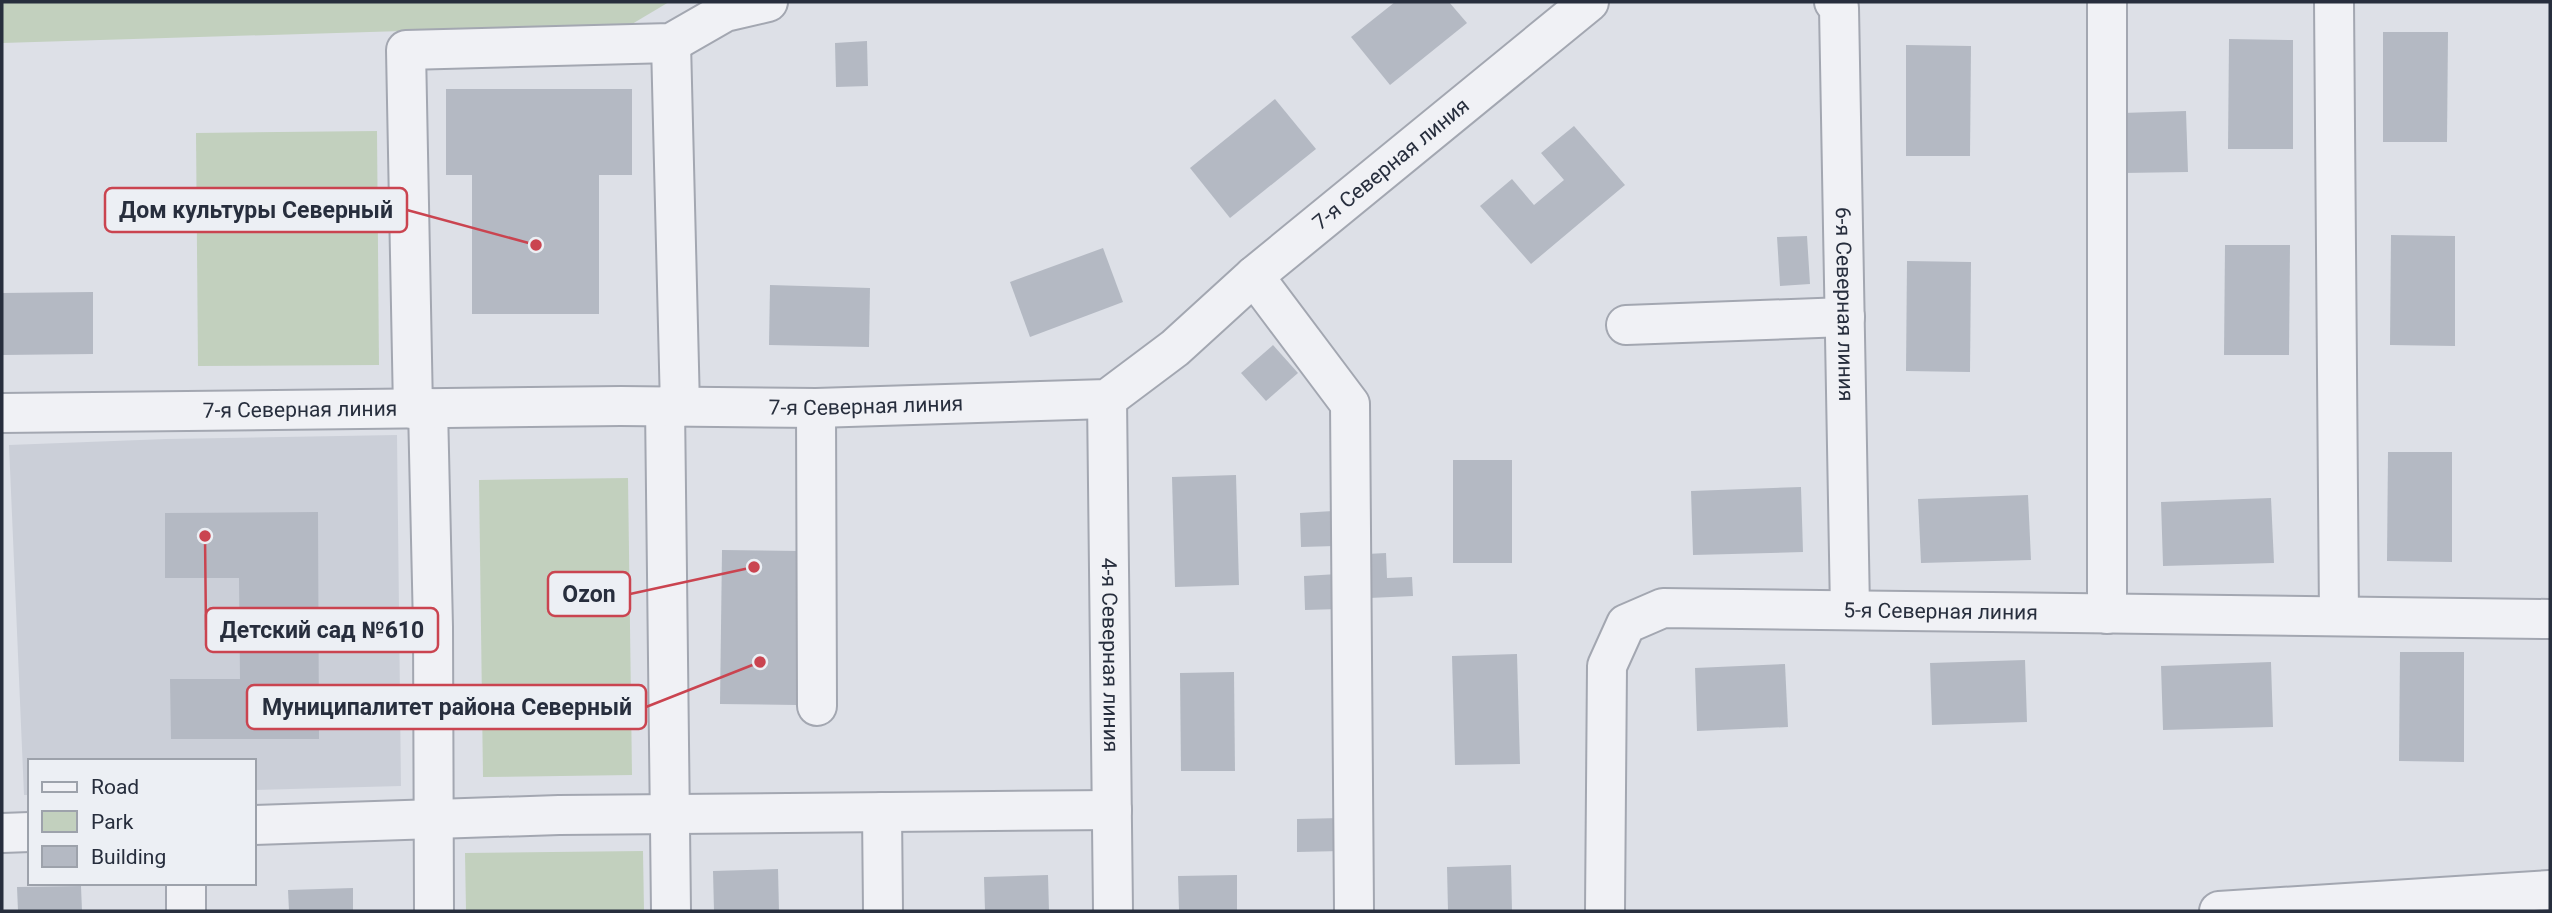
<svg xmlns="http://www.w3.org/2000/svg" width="2552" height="913" viewBox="0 0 2552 913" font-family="Roboto,sans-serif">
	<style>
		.built { fill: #cbcfd8 }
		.green { fill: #c2d0be }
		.building { fill: #b4b9c3 }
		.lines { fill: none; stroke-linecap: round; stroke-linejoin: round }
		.minor-casing { stroke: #a3a7b1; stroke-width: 42 }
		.minor { stroke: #f0f1f5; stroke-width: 38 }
		.labels { text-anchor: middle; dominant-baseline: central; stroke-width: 5; stroke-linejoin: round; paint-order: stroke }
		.street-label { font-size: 21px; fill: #272e3d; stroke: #eceff4 }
		.leader { fill: none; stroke: #ca4450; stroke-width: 2.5 }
		.callout-dot { fill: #ca4450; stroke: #eceff4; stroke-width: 2.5 }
		.callout { fill: #eceff4; stroke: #ca4450; stroke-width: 2.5 }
		.callout-label { font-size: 23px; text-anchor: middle; font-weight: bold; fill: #272e3d }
	</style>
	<rect width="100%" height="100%" fill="#dde0e7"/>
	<!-- built -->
	<polygon class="built" points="397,435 401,786 254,790 254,761 30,761 30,795 24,795 9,445 166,439"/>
	<!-- green -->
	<g class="green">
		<polygon points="2,2 669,2 632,24 2,43"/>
		<polygon points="377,131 379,365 198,366 196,133"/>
		<polygon points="628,478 632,775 483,777 479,480"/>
		<polygon points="643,851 644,911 466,911 465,853"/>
	</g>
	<!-- building -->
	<g class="building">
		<polygon points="1395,2 1449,2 1467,23 1390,85 1351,37"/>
		<polygon points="2383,32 2448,32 2447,142 2383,142"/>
		<polygon points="2229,39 2293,40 2293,149 2228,149"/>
		<polygon points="867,41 868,86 836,87 835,43"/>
		<polygon points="1906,45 1971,46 1970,156 1906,156"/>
		<polygon points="446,89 632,89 632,175 599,175 599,314 472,314 472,175 446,175"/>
		<polygon points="1275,99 1316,149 1230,218 1190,168"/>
		<polygon points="2186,111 2188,172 2124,173 2122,113"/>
		<polygon points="1574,126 1625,185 1531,264 1480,206 1512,179 1534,205 1564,180 1541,153"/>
		<polygon points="2391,235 2455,236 2455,346 2390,345"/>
		<polygon points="1807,236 1810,284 1780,286 1777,237"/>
		<polygon points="2225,245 2290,245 2289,355 2224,355"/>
		<polygon points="1103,248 1123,302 1030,337 1010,282"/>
		<polygon points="1907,261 1971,262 1970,372 1906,371"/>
		<polygon points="770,285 870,288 869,347 769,345"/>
		<polygon points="93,292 93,354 2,355 2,293"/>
		<polygon points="1273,345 1298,373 1266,401 1241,373"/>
		<polygon points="2388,452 2452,452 2452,562 2387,561"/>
		<rect x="1453" y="460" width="59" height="103"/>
		<polygon points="1236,475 1239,585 1175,587 1172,477"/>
		<polygon points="1801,487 1803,552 1693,555 1691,491"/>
		<polygon points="2028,495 2031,560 1921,563 1918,499"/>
		<polygon points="2271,498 2274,563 2163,566 2161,502"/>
		<polygon points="1333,511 1335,546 1301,547 1300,513"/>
		<polygon points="318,512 319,739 171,739 170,679 240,679 239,578 165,578 165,513"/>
		<polygon points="722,550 800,551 798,705 720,704"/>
		<polygon points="1386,553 1387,578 1412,577 1413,596 1369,598 1367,554"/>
		<polygon points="1338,574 1339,609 1305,610 1304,576"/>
		<polygon points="2400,652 2464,652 2464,762 2399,761"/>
		<polygon points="1517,654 1520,764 1455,765 1452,656"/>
		<polygon points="2025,660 2027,722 1932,725 1930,663"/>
		<polygon points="2271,662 2273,727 2163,730 2161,666"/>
		<polygon points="1785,664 1788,727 1697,731 1695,668"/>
		<polygon points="1234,672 1235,771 1181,771 1180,673"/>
		<polygon points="1340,818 1341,851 1297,852 1297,819"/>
		<polygon points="1511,865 1512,911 1448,911 1447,867"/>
		<polygon points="778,869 779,911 714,911 713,871"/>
		<polygon points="1048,875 1049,911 985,911 984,877"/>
		<polygon points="1237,875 1237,911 1179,911 1178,876"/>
		<polygon points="81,886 82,911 18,911 17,887"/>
		<polygon points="353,888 353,911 289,911 288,890"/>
	</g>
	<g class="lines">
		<!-- minor casing -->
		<g class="minor-casing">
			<g id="minor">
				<path id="s1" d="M1834 2 1839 8 1850 610"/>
				<polyline points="2334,2 2339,616"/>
				<polyline points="671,43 680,407"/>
				<polyline points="1254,276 1350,404 1354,911"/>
				<polyline points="1626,325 1845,317"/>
				<path id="s2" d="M1107 399 1113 911"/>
				<polyline points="665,406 671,911"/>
				<polyline points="428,408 433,627 434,911"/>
				<polyline points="816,408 817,706"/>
				<polyline points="413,409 406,50 671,43 725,12 768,2"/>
				<path id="s3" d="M2 413 621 406 816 408 1107 399 1175 348 1254 276 1589 2"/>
				<polyline points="2107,614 2107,2"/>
				<polyline points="882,812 883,911"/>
				<polyline points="254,825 559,815 1112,810"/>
				<polyline points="2,833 30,832"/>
				<polyline points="186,883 186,911"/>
				<path id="s4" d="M1605 911 1607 666 1626 624 1663 608 2550 619"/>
				<polyline points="2219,911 2550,890"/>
			</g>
		</g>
		<!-- minor -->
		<use href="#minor" class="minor"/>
	</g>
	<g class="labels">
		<!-- street labels -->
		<g class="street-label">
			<text stroke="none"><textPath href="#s3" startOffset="1474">7-я Северная линия</textPath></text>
			<text stroke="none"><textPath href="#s1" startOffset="304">6-я Северная линия</textPath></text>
			<text stroke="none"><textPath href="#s3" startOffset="864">7-я Северная линия</textPath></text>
			<text stroke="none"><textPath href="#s3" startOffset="298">7-я Северная линия</textPath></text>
			<text stroke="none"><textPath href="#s4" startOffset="609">5-я Северная линия</textPath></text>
			<text stroke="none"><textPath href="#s2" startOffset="256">4-я Северная линия</textPath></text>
		</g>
	</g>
	<!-- callouts -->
	<path class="leader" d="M536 245L407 210M754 567L630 594M205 536L206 630M760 662L646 707"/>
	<g class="callout-dot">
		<circle cx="536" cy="245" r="7"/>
		<circle cx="754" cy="567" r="7"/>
		<circle cx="205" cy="536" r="7"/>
		<circle cx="760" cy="662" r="7"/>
	</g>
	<g class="callout">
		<rect x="105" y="188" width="302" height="44" rx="7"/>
		<rect x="548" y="572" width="82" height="44" rx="7"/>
		<rect x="206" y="608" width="232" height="44" rx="7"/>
		<rect x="247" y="685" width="399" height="44" rx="7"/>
	</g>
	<g class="callout-label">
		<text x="256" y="218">Дом культуры Северный</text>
		<text x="589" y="602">Ozon</text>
		<text x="322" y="638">Детский сад №610</text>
		<text x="447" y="715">Муниципалитет района Северный</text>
	</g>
	<!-- border -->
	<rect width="2552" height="913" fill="none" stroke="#272e3d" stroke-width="7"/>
	<!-- legend -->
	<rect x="28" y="759" width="228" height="126" fill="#eceff4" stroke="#9da2ab" stroke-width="2"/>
	<rect x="42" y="782" width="35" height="10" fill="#f0f1f5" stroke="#9da2ab" stroke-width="2"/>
	<text x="91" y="794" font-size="21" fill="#272e3d">Road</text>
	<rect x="42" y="811" width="35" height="21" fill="#c2d0be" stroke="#9da2ab" stroke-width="2"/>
	<text x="91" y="829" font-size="21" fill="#272e3d">Park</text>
	<rect x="42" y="846" width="35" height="21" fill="#b4b9c3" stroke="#9da2ab" stroke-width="2"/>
	<text x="91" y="864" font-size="21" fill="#272e3d">Building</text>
</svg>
